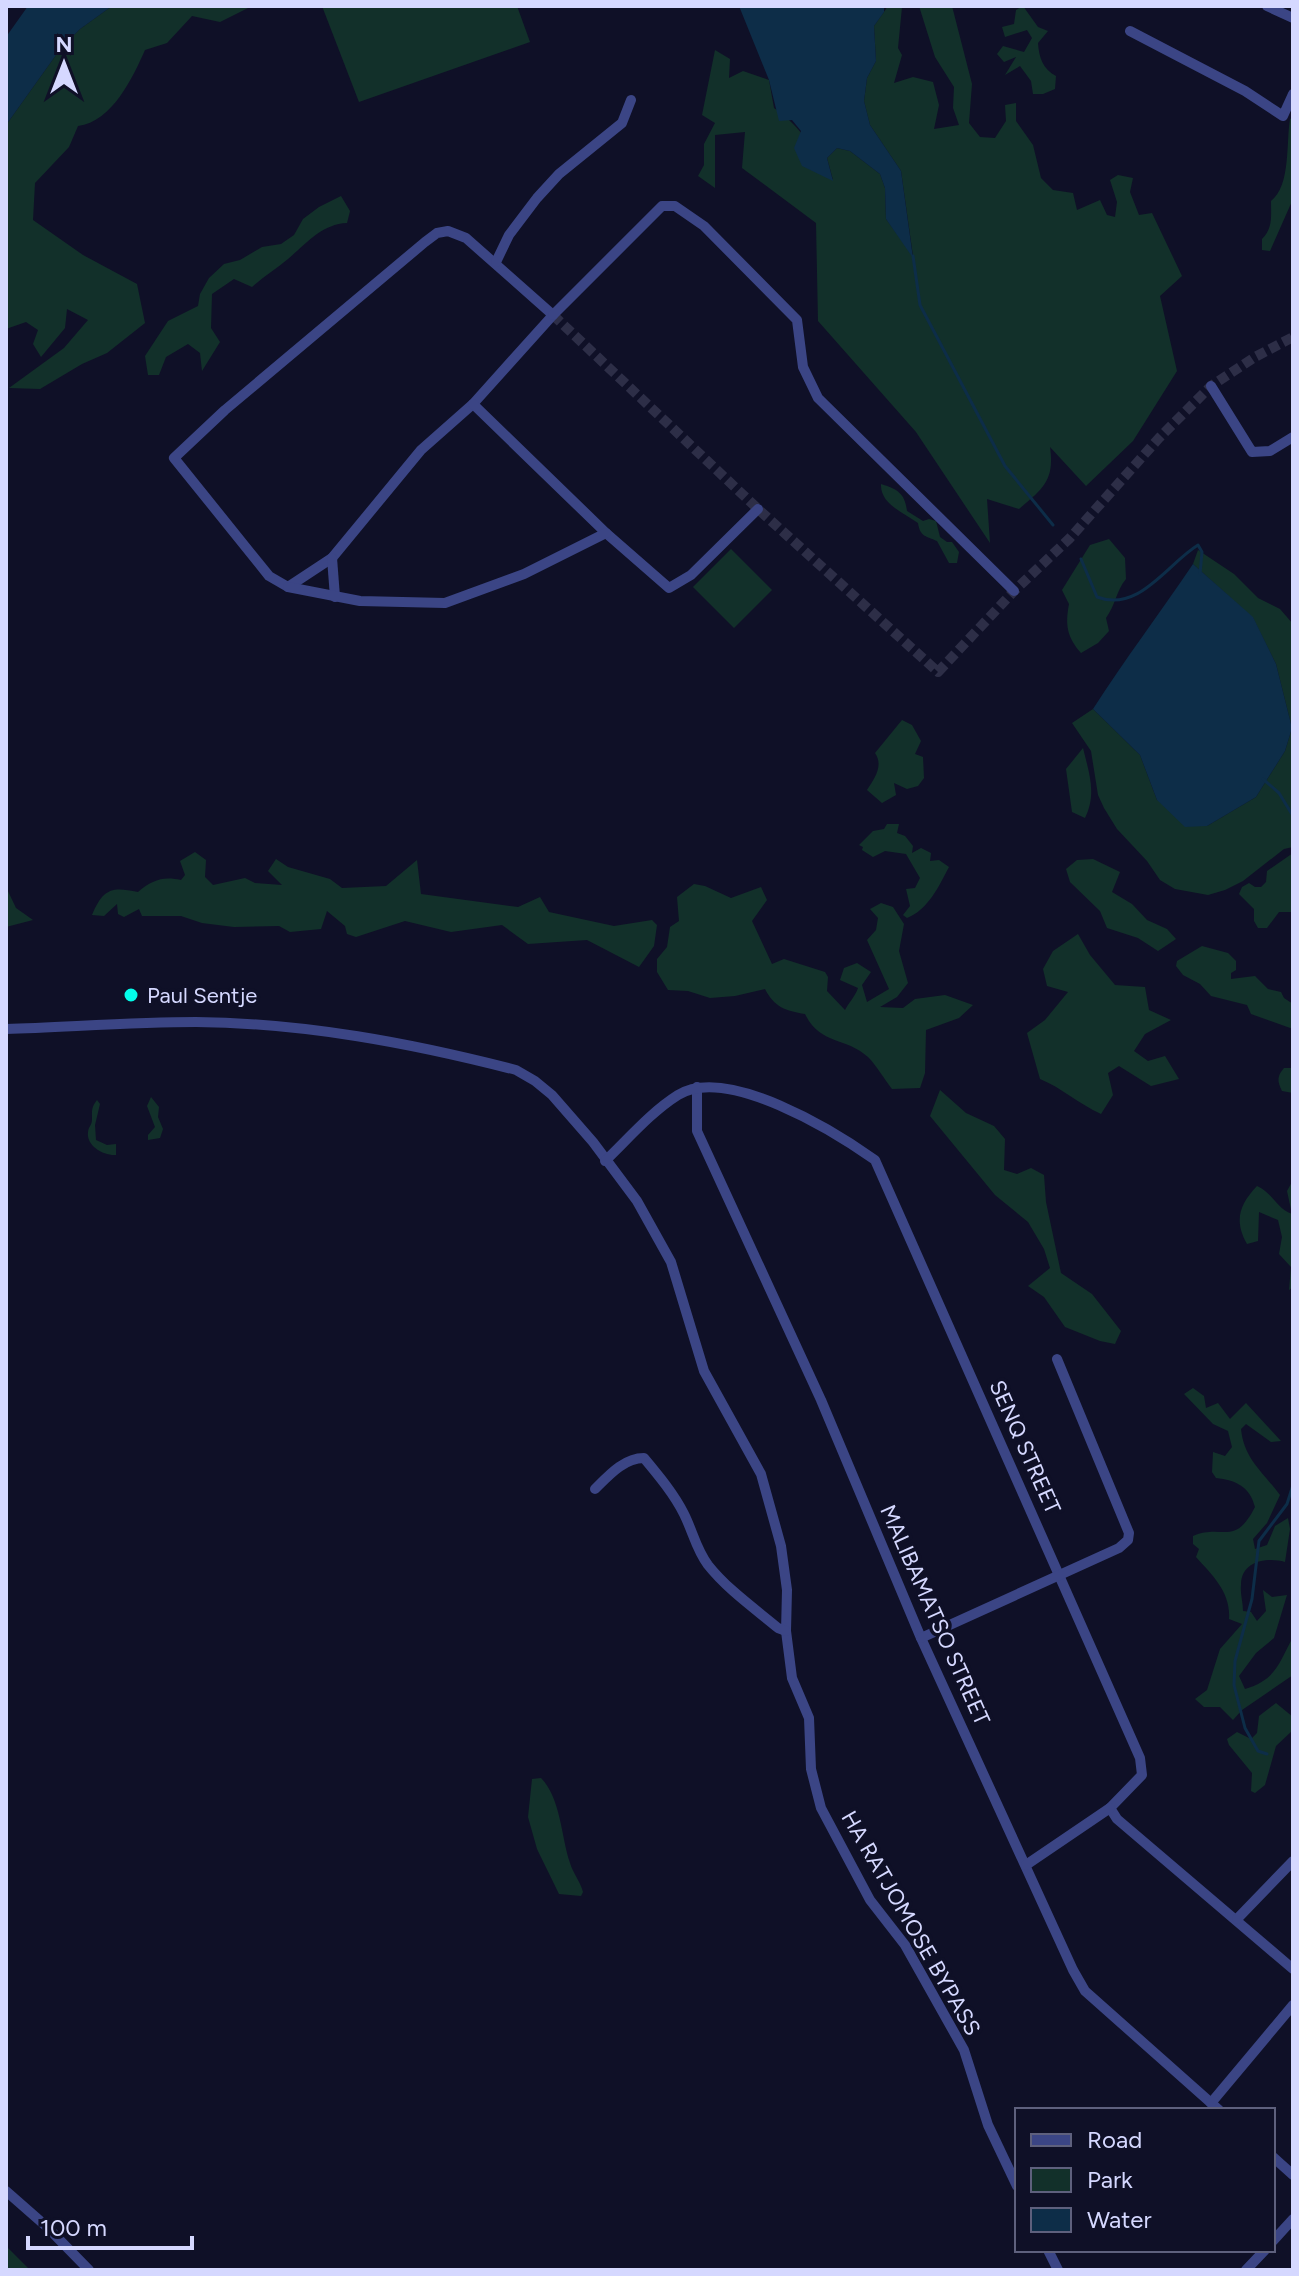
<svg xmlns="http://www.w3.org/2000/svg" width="1299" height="2276" viewBox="0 0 1299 2276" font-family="Figtree,sans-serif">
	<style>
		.green { fill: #12302a }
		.water { fill: #0d2d48 }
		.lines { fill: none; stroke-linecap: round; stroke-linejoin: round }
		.stream { stroke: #0d2d48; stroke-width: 3 }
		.minor-tunnel { stroke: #2d2e47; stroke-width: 10; stroke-dasharray: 10 5; stroke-linecap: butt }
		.minor { stroke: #3b4585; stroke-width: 10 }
		.poi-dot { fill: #03fdea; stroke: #0f1027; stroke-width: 3 }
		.labels { text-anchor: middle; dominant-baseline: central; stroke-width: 7; stroke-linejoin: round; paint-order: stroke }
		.poi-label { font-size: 22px; fill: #d5d8ff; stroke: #0f1027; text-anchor: start }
		.street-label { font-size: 22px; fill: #d5d8ff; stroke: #0f1027 }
	</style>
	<rect width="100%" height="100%" fill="#0f1027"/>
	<!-- green -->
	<g class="green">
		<path d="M112 6H252L220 22 192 16 167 43 145 50C133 77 112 122 78 126L69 147 35 183 33 220 83 255 137 284 145 323 107 353 82 364 40 389 9 388 64 348 88 320 67 309 65 328 41 357 33 344 38 330 26 322 6 329V125L61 48 80 29Z"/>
		<polygon points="322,6 517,6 530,42 359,102"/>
		<path d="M888 6 902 7 898 48 902 55 894 83 913 77 933 82 939 105 934 129 959 125 953 108 954 87 935 57 919 6H952L972 84 969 123 980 137 995 138 1006 121 1005 105 1016 103V121L1033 145 1041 178 1053 190 1073 193 1077 210 1100 200 1107 215 1115 217 1117 202 1110 180 1118 175 1133 178 1130 192 1139 215 1152 213 1182 276 1160 296 1177 371 1133 441 1086 486 1050 447C1055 481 1042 489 1019 509L987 499 990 543 916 432 818 321 816 223 742 168 745 132 715 135V188L698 176 704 165V144L715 123 702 115 715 50 730 59 729 78 743 71 769 80 774 108C801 126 815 152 833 180L827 158 837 148 850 151 880 174 885 188 886 219 913 256 901 171 870 125 864 101 867 78 876 61 874 26Z"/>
		<path d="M1023 6 1038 27 1048 31 1038 43C1039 58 1043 69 1056 76L1055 89 1043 94H1033L1031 81 1020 66 1005 75 1016 57 1004 62 997 54 1003 46 1024 52 1032 38 1027 30 1005 37 1002 27 1014 24 1016 10Z"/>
		<path d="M1293 117V199L1270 251 1262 250V239C1273 228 1271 216 1271 201 1291 186 1286 142 1290 119Z"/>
		<path d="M341 196 350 211 347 223C322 224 307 243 288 259 276 269 264 276 252 287L234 279 212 294 211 328 220 342 202 371 200 353 188 344 166 357 159 375H148L145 356 168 321 198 306 200 294 209 278 224 264 240 260 262 247 281 244 294 235 303 219 319 207Z"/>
		<path d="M881 484C897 489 905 493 907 511L923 521 929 519 936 521 940 537 947 542H952L959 552 957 563H949L937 541C926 536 920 537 918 523 904 513 880 504 881 484Z"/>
		<path d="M1109 539 1125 558 1126 579C1116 591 1116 604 1106 618L1109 631 1098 643 1081 653C1067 637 1065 625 1069 604L1062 590 1090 545Z"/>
		<polygon points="731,549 772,590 734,628 693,587"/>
		<polygon points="1198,550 1234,574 1258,598 1280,609 1293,624 1293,847 1284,849 1243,881 1225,890 1208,895 1175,889 1160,880 1147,861 1117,829 1104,808 1098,795 1091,751 1072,723 1093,709 1140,755 1157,800 1207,826 1256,797 1285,751 1292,728 1276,664 1253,618 1193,564"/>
		<path d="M902 720 912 725 921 741 915 754 923 757 924 778 918 786 907 789 894 783 896 795 882 803 867 790C874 779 884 766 875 753Z"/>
		<path d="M1083 748C1089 773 1097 794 1085 818L1072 812 1066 769Z"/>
		<path d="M887 824H899L897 833 905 836 913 846 912 853 921 848 931 853 930 861 939 860 949 867C939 886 928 910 907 918L903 915 910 906 906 889 915 888 920 878 906 854 885 851 873 857 862 850 863 847 859 845 873 831 884 829Z"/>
		<path d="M195 852 206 860 205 877 213 885 245 878 255 883 282 885 268 871 276 859 288 867 330 879 342 888 386 886 417 860 421 894 518 907 540 897 549 912 614 926 652 920 657 925 654 946 639 967 587 940 528 944 502 925 451 932 405 921 356 937 347 934 345 926 327 911 321 929 290 932 279 926 234 927 202 923 181 916H142L139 909 124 917 118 914 117 904 104 916 92 915C103 889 111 886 138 892 152 880 163 876 181 880L185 875 180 861Z"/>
		<polygon points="1293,853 1293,912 1279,912 1267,928 1258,928 1254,921 1254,909 1239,894 1242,887 1249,883 1255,887 1261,887 1266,882 1267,871"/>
		<polygon points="1093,859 1120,872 1112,892 1132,904 1147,920 1167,929 1176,939 1158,951 1138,938 1107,928 1100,911 1070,882 1066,869 1077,860"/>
		<path d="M694 884 705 886 731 898 761 887 767 900 752 921 772 964 784 959 825 972 828 977 827 991 845 1010C849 1002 855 997 858 988L840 980 844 968 857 963 871 972 862 985 867 1002 889 989 867 940 876 930 878 918 870 909 881 903 893 907 904 924 899 951 908 983 897 997 880 1007 903 1008 915 999 945 995 973 1005 959 1018 926 1030 925 1073 920 1088 892 1089C884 1079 877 1066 868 1057 846 1037 820 1045 805 1014 786 1011 774 1007 765 989L735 996 710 998 688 991 668 990 657 972V959L667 947 670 927 679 921 677 897Z"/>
		<polygon points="6,887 16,908 33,920 6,927"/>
		<path d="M1078 934 1090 955 1115 985 1145 987 1149 1010 1171 1020 1145 1034 1134 1051 1148 1061 1165 1056 1179 1079 1151 1086 1119 1066 1108 1073 1113 1095 1101 1114C1079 1104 1062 1088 1040 1079L1027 1033 1045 1020 1068 992 1047 986 1043 969 1053 951Z"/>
		<polygon points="1202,946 1228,953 1236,961 1236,970 1231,973 1231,979 1255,976 1268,989 1281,992 1284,998 1293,1004 1293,1029 1251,1014 1247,1005 1211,996 1200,984 1183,975 1176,966 1177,961"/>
		<path d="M1284 1068H1293V1093L1282 1091C1277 1081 1277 1076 1284 1068Z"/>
		<polygon points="940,1090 966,1113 994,1126 1005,1139 1004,1170 1017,1174 1031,1168 1044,1175 1046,1202 1061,1273 1092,1294 1121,1331 1115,1344 1100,1341 1065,1327 1044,1297 1028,1286 1050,1268 1044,1249 1028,1222 995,1195 930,1116"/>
		<polygon points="151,1097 159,1107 158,1117 163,1129 160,1138 148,1140 148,1135 155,1127 147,1106"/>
		<path d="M97 1100 100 1104 95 1125 96 1140 107 1145 116 1144V1155C104 1156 86 1146 88 1132 89 1125 92 1126 92 1119 92 1110 91 1108 97 1100Z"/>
		<path d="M1293 1180V1287L1289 1290 1291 1267 1279 1254 1282 1237 1278 1220 1259 1212 1258 1241 1247 1244C1234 1221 1239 1205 1257 1186 1274 1194 1275 1207 1292 1214L1287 1191Z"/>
		<path d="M1193 1388 1204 1396 1206 1408 1218 1403 1230 1419 1246 1403 1281 1441 1271 1442 1246 1424 1241 1429C1244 1459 1263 1472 1280 1495L1267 1523 1253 1539 1255 1549 1267 1545 1275 1526 1288 1518 1290 1529 1285 1562C1267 1557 1241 1561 1241 1585 1240 1594 1243 1602 1243 1611L1251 1612 1257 1621 1266 1611 1263 1590 1272 1597 1287 1595 1274 1638 1256 1653 1239 1676 1245 1689C1276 1680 1279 1663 1293 1637V1675L1242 1710 1233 1720 1220 1707H1204L1195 1699 1207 1690 1220 1649 1242 1624 1229 1619C1231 1592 1212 1575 1196 1557L1199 1549 1193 1544V1536C1223 1523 1234 1548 1255 1507 1250 1487 1236 1480 1216 1478L1212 1472 1213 1452 1225 1456 1232 1447 1228 1431 1213 1424 1184 1394Z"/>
		<polygon points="1276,1703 1293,1717 1293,1730 1276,1746 1265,1785 1255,1793 1251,1791 1252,1773 1229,1745 1227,1739 1237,1732 1251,1739 1257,1733 1259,1716"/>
		<path d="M541 1778C561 1799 561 1836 570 1863 573 1873 580 1881 583 1892L581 1896 559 1894 537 1849 528 1817 532 1779Z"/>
		<polygon points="6,2246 30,2270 6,2270"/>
	</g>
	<!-- water -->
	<g class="water">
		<polygon points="28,6 112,6 80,29 61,48 6,125 6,37"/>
		<polygon points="739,6 884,6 884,12 874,26 876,61 867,78 864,101 870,125 901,171 913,258 886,219 885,188 880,174 850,151 837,148 827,158 833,181 802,166 794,148 801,131 792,120 779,121 769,80"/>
		<path d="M1193 564 1253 617 1276 664 1292 728 1285 751 1256 797 1207 826 1185 827 1157 800 1140 755 1093 709C1125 659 1160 613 1193 564Z"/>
	</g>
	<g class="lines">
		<!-- stream -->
		<g class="stream">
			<polyline points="913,256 920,305 1005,466 1053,525"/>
			<path d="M1081 559 1097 597C1139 613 1167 564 1198 545L1202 552 1200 574"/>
			<polyline points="1263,779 1279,793 1293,816"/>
			<polyline points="1267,1754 1258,1751 1245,1728 1234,1685 1235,1661 1252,1599 1259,1541 1287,1504 1293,1485"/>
		</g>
		<!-- minor-tunnel -->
		<polyline class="minor-tunnel" points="553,315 758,509 938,672 1014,591 1070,538 1159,438 1211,386 1255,357 1293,337"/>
		<!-- minor -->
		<g class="minor">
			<polyline points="1267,6 1293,18"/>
			<polyline points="1130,31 1245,91 1283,116 1293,94"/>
			<polygon points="448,231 466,238 553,315 473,404 421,450 332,558 288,587 269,576 174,458 225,410 425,242 437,233"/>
			<polyline points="496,262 509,235 537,198 559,174 622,123 631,100"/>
			<polyline points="553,315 662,206 675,206 704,226 797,320 803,367 818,398 1014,591"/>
			<polyline points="1211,386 1252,452 1270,451 1293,437"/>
			<polyline points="473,404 606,533 669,588 691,575 758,509"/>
			<polyline points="332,558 335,597"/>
			<polyline points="288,587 360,601 445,603 524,574 606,533"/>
			<path d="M6 1029C69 1027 133 1022 196 1022 305 1023 411 1043 516 1070L535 1081 552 1095 593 1142 637 1201 671 1262 704 1371 761 1474 781 1546 787 1590 786 1631 792 1678 809 1718 811 1769 821 1808 870 1900 905 1945 964 2050 988 2125 1017 2186"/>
			<polyline points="697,1087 697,1131 821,1400 921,1638 1073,1970 1085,1991 1219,2110"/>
			<path d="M605 1161C628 1139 651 1112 678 1095 727 1065 834 1131 875 1160L1140 1758 1142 1775 1110 1808 1117 1819 1293 1969"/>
			<path d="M595 1489C609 1475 624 1458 644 1458 659 1476 674 1494 684 1514 693 1532 696 1549 708 1565 727 1589 754 1608 778 1628L786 1631"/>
			<polyline points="921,1638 1119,1548 1128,1540 1129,1533 1057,1359"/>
			<polyline points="1026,1865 1110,1808"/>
			<polyline points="1237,1919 1293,1861"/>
			<polyline points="1211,2103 1293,2005"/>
			<polyline points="1273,2157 1293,2175"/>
			<polyline points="6,2191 47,2227 89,2270"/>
			<polyline points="1273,2241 1293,2219"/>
			<polyline points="1048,2250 1058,2270"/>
			<polyline points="1246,2270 1265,2250"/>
		</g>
	</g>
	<!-- markers -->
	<circle class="poi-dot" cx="131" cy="995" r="8"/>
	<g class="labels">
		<!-- poi labels -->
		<g class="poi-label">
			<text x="147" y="995">Paul Sentje</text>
		</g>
		<!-- street labels -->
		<g class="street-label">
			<text transform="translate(1025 1447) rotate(66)">SENQ STREET</text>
			<text transform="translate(935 1615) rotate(66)">MALIBAMATSO STREET</text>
			<text transform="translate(911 1923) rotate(60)">HA RATJOMOSE BYPASS</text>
		</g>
	</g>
	<!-- border -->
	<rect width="1299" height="2276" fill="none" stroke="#d5d8ff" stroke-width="16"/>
	<!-- legend -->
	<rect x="1015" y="2108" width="260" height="144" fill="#0f1027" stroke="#5e607d" stroke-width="2"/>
	<rect x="1031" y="2134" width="40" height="12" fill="#3b4585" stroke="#5e607d" stroke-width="2"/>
	<text x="1087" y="2148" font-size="24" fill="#d5d8ff">Road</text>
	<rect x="1031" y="2168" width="40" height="24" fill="#12302a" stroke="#5e607d" stroke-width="2"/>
	<text x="1087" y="2188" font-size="24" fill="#d5d8ff">Park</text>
	<rect x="1031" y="2208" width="40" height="24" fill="#0d2d48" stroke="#5e607d" stroke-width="2"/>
	<text x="1087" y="2228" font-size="24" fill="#d5d8ff">Water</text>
	<!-- north arrow -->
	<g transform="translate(64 64)" stroke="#0f1027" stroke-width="6" paint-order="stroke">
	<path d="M0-6L14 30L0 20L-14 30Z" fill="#d5d8ff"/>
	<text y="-12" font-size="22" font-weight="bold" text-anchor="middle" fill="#d5d8ff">N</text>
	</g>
	<!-- scale -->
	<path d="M28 2236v12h164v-12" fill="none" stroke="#d5d8ff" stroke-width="4"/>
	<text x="40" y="2236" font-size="24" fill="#d5d8ff" stroke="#0f1027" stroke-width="6" paint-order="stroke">100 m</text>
</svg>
